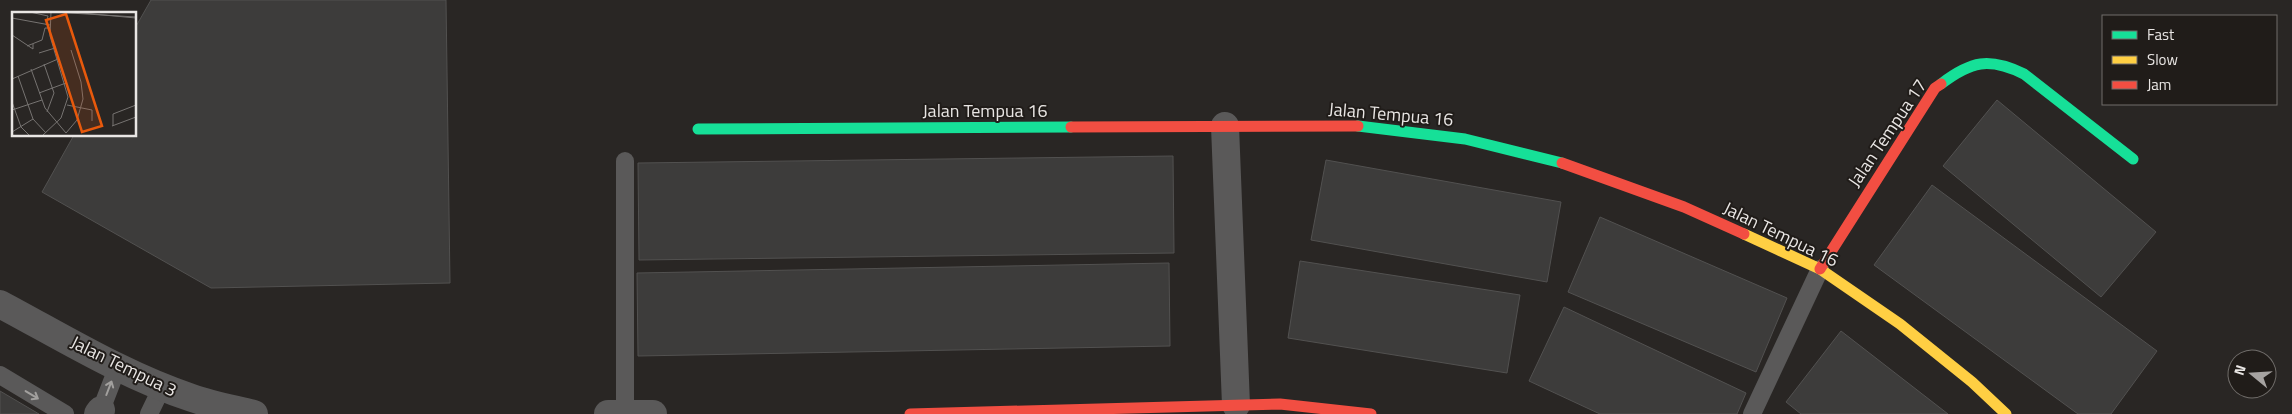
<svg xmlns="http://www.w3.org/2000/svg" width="2292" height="414" viewBox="0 0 2292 414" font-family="'Titillium Web',sans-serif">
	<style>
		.building { fill: #3d3c3b; stroke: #525150 }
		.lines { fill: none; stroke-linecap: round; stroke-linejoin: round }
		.lane { stroke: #5a5959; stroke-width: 18 }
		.street { stroke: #5a5959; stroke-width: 28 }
		.fast { stroke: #16e098; stroke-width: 11 }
		.slow { stroke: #ffcf43; stroke-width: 11 }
		.jam { stroke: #f24e42; stroke-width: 11 }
		.oneway { stroke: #a2a09e }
		.labels { text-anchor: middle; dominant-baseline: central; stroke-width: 4; stroke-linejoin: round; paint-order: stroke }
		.street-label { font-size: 18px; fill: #e9e6e4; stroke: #201c19 }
		.inset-road { fill: none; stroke: #767371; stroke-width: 1 }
		.view { fill: #e8590c; fill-opacity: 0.15; stroke: #e8590c; stroke-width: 2.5 }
		.inset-edge { fill: none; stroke: #e9e6e4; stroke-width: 2.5 }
	</style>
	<rect width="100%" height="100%" fill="#292624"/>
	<!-- building -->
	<g class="building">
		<polygon points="151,0 446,0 450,283 211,288 42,192 74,135 135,135 135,28"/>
		<polygon points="1997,100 2156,232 2101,297 1943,166"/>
		<polygon points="1173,156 1174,253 639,260 638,163"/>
		<polygon points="1326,160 1561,202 1547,282 1311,240"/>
		<polygon points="1932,185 2157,351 2111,414 2078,414 1874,265"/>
		<polygon points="1600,217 1787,298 1756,372 1568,292"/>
		<polygon points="1300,261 1520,295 1507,373 1288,338"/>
		<polygon points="1169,263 1170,346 638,356 637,273"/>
		<polygon points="1564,307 1746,393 1737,414 1600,414 1529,381"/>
		<polygon points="1841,331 1948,414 1801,414 1786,402"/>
		<polygon points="0,391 39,414 0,414"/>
	</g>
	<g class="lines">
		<!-- lane -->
		<g class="lane">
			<polyline points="625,161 625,413"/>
			<polyline points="0,375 65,414"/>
			<polyline points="101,410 118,366"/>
			<polyline points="149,414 162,387"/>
			<polyline points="1752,414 1820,269"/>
		</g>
		<!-- street -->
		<g class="street">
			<polyline points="1225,126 1236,405"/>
			<path d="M0 304C62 337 125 376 192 398 212 405 234 409 254 414"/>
			<polyline points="98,414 101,410"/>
			<polyline points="608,414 653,414"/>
		</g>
		<!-- fast -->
		<g class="fast">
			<path d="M1941 84C1971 61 1989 57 2024 74L2133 159"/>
			<polyline points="1358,126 1465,139 1562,163"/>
			<polyline points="698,129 1071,127"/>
		</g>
		<!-- slow -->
		<polyline class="slow" points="1744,234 1820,269 1900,324 1972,382 2006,414"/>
		<!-- jam -->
		<g class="jam">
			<polyline points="1071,127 1358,126"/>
			<polyline points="1562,163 1684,207 1744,234"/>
			<polyline points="1820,269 1935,88 1941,84"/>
			<polyline points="910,414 1280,404 1371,414"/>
		</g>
	</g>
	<!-- one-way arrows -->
	<defs><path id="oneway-shaft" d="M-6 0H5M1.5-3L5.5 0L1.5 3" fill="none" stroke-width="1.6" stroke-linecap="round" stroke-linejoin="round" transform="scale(1.25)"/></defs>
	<g class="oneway">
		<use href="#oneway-shaft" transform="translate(109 388) rotate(-69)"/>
		<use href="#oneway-shaft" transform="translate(32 395) rotate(31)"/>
	</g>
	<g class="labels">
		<!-- street labels -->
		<g class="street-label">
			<text x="985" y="110">Jalan Tempua 16</text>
			<text transform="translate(1391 114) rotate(5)">Jalan Tempua 16</text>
			<text transform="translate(1887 133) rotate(-56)">Jalan Tempua 17</text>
			<text transform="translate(1781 234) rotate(26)">Jalan Tempua 16</text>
			<text transform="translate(124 366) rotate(26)">Jalan Tempua 3</text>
		</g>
	</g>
	<!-- overview -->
	<g transform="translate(12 12)">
		<rect width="124" height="124" fill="#292624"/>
		<path class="inset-road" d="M18 0 36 4 34 13M41 0 124 5M59 0 124 6M0 6 38 13M0 23 21 37V32M15 34 30 28 33 16H38M27 41 43 36M32 52 42 81 35 100M19 57 33 96 54 121 65 108 71 87 69 70 59 38M6 64 21 107 34 121M0 67 46 47M27 81 54 71M0 90 9 115 17 123M55 93 80 98V109M0 98 30 88M100 114 124 105M101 114V102L124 93M0 120 21 107M31 123 49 106 56 85 38 24 39 0"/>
		<path class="view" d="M54 2 90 114 70 120 34 8Z"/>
		<rect width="124" height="124" class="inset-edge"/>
	</g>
	<!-- legend -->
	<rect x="2102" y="15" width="175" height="90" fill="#201c19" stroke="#706d6a"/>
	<rect x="2112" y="31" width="25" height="8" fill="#16e098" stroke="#706d6a"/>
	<text x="2147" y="40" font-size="15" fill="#e9e6e4">Fast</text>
	<rect x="2112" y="56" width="25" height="8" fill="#ffcf43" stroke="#706d6a"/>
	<text x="2147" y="65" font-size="15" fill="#e9e6e4">Slow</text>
	<rect x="2112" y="81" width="25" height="8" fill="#f24e42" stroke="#706d6a"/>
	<text x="2147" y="90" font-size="15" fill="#e9e6e4">Jam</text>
	<!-- north arrow -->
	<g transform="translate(2252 374) rotate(288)"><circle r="24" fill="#201c19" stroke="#706d6a"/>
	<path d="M0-4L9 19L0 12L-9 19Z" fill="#a6a3a1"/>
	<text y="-8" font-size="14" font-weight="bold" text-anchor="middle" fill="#e9e6e4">N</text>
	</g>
</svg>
